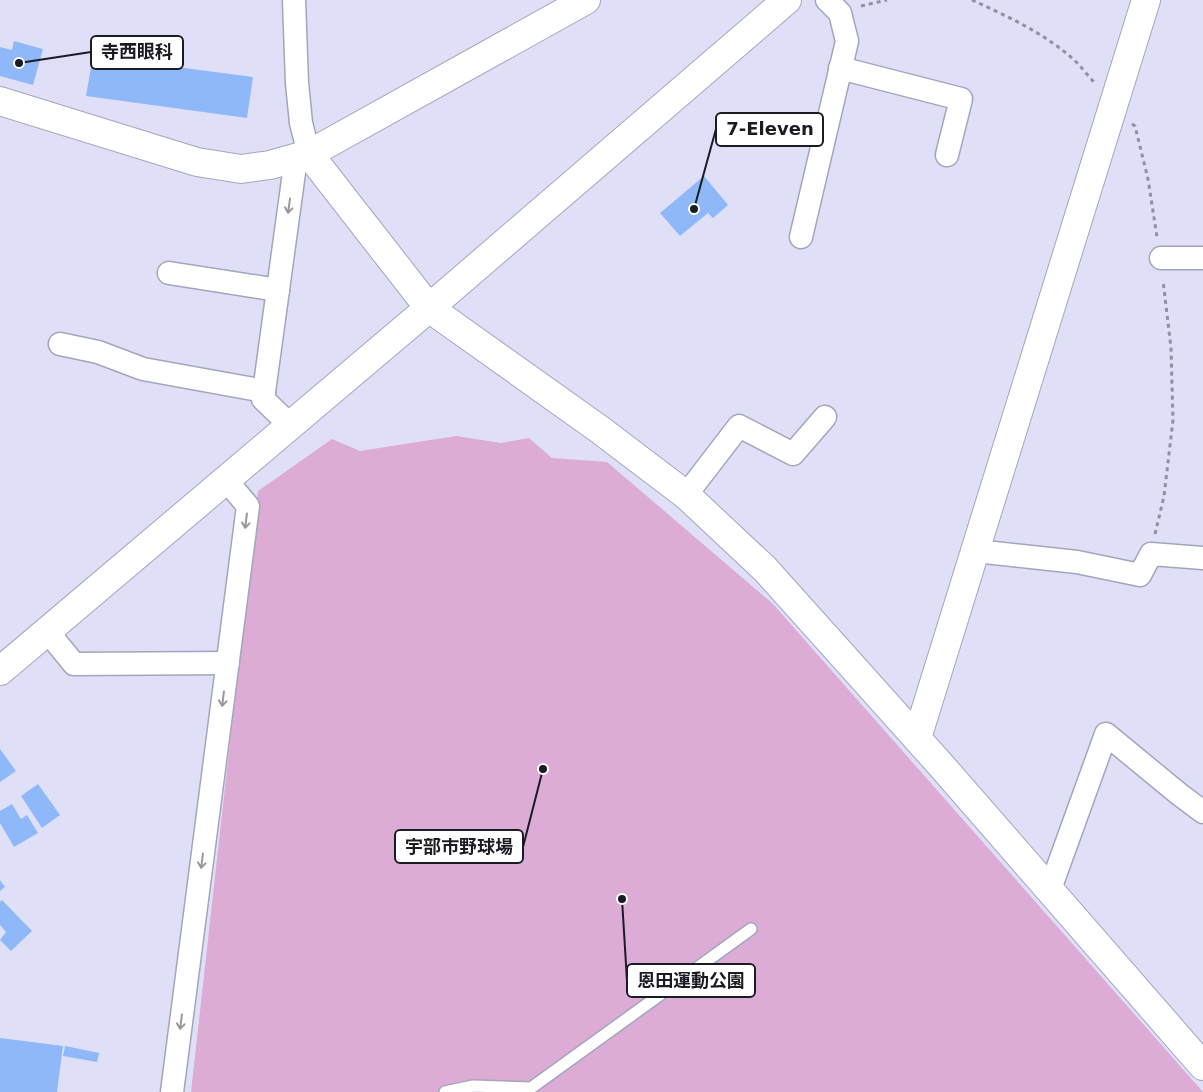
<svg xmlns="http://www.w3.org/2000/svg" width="1203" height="1092" viewBox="0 0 1203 1092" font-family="'DejaVu Sans','Noto Sans JP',sans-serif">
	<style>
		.green { fill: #dcacd6 }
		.building { fill: #8fb8f8 }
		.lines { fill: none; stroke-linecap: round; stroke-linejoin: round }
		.service-casing { stroke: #a3a5bc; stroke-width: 14 }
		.minor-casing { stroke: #a3a5bc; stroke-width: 25 }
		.tertiary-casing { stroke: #a3a5bc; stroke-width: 30 }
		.path { stroke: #9090a2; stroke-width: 3; stroke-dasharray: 4 4; stroke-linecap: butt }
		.service { stroke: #fff; stroke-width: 11 }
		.minor { stroke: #fff; stroke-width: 22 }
		.tertiary { stroke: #fff; stroke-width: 28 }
		.oneway { stroke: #98989c }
		.leader { fill: none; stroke: #1b1b24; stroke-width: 2 }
		.callout-dot { fill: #1b1b24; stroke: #fff; stroke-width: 2 }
		.callout { fill: #fff; stroke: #1b1b24; stroke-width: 2 }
		.callout-label { font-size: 18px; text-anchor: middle; font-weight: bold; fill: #1b1b24 }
	</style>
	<rect width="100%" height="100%" fill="#dfe0f8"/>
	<!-- green -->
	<polygon class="green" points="456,436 501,443 529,438 552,458 607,462 773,604 1203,1092 191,1092 258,491 332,439 360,451"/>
	<!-- building -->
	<g class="building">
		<polygon points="14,41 43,49 33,85 0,76 0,47 12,50"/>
		<polygon points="93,56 253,77 247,118 86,96"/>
		<polygon points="704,176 728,205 713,218 708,213 680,236 660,213"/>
		<polygon points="0,749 16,771 0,782"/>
		<polygon points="38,784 60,815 42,828 21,796"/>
		<polygon points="12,804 21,819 27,815 38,833 14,847 0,823 0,811"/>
		<polygon points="0,880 5,887 0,891"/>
		<polygon points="2,900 32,931 11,951 0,940 6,932 0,925 0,902"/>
		<polygon points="0,1038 63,1046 57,1092 0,1092"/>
		<polygon points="65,1046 99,1053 97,1062 63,1056"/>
	</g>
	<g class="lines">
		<!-- service casing -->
		<g class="service-casing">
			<polyline id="service" points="445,1092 473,1086 531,1088 751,929"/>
		</g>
		<!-- minor casing -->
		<g class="minor-casing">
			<g id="minor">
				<polyline points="294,0 297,83 301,123 309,154"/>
				<polyline points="840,68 961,99 947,155"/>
				<polyline points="801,237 847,41 840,13 827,0"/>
				<polyline points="1161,258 1203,258"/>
				<polyline points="169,273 278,290"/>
				<polyline points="60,344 98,352 143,369 264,391"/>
				<polyline points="290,425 263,399 296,158"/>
				<polyline points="686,495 739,426 793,454 825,417"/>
				<polyline points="976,551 1077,562 1140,575 1151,554 1203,558"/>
				<polyline points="47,631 74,664 228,663"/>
				<polyline points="1050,889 1106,734 1179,794 1203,812"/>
				<polyline points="172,1092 248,506 226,480"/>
			</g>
		</g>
		<!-- tertiary casing -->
		<g class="tertiary-casing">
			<g id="tertiary">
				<polyline points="0,101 197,162 241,169 270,165 309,154 586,0"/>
				<polyline points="309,154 429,308 599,429 686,495 765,569 939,763 1203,1066"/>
				<polyline points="0,671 429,308 787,0"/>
				<polyline points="917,738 1146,0"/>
			</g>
		</g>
		<!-- path -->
		<g class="path">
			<path d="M972 0C1007 16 1044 33 1073 59 1081 66 1087 75 1094 82"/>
			<polyline points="861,6 887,0"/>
			<polyline points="1132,124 1135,126 1148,179 1157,237"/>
			<polyline points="1155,534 1164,496 1173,420 1171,348 1163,280"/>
		</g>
		<!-- service -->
		<use href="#service" class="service"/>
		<!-- minor -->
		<use href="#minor" class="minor"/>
		<!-- tertiary -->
		<use href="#tertiary" class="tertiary"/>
	</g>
	<!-- one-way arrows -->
	<defs><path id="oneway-shaft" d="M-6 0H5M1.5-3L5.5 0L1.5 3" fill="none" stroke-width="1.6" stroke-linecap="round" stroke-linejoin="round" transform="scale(1.25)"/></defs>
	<g class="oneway">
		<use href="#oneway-shaft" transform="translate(289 206) rotate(98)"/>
		<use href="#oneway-shaft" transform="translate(246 521) rotate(97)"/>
		<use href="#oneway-shaft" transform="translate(223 699) rotate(97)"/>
		<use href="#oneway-shaft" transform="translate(202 861) rotate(97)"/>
		<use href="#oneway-shaft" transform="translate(181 1022) rotate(97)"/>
	</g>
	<!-- callouts -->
	<path class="leader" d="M19 63L91 52M694 209L716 129M543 769L523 847M622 899L627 981"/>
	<g class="callout-dot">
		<circle cx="19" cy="63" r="5"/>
		<circle cx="694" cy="209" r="5"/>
		<circle cx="543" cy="769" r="5"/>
		<circle cx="622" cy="899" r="5"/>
	</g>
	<g class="callout">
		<rect x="91" y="36" width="92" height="33" rx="5"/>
		<rect x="716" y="113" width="107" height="33" rx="5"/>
		<rect x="395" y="830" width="128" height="33" rx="5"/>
		<rect x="627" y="964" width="128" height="33" rx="5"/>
	</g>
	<g class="callout-label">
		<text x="137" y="58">寺西眼科</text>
		<text x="770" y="135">7-Eleven</text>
		<text x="459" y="853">宇部市野球場</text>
		<text x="691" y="987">恩田運動公園</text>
	</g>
</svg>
